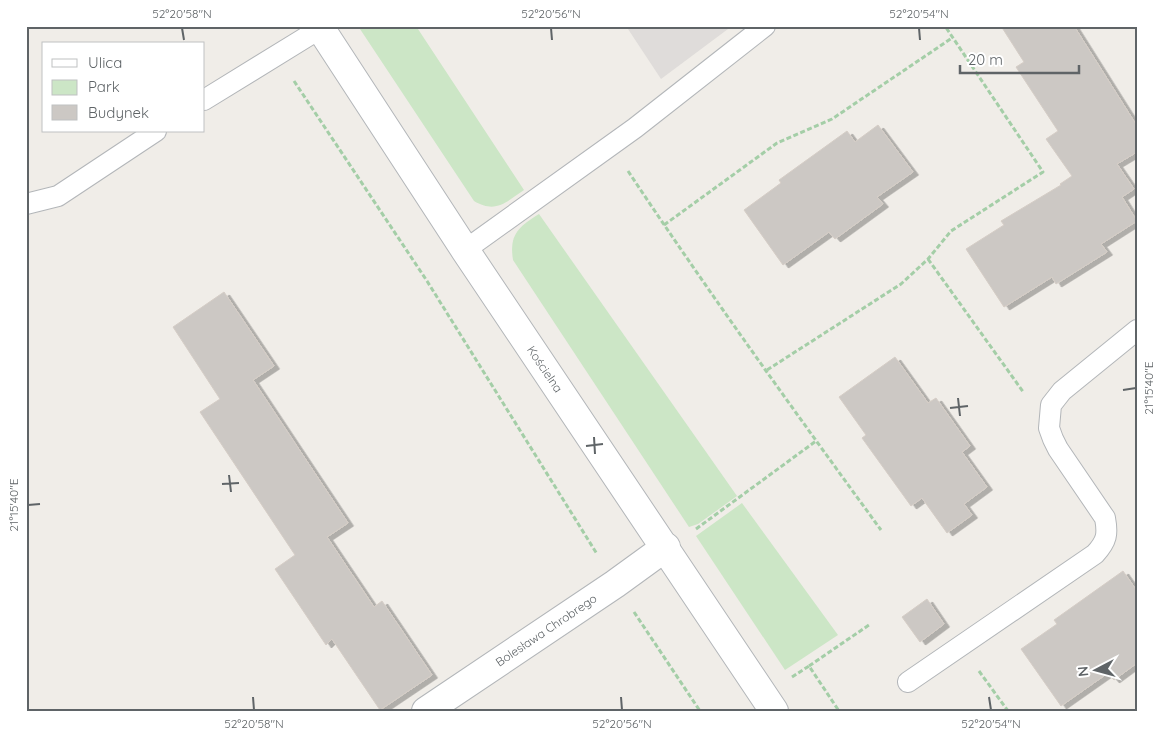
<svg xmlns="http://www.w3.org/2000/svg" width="1163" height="737" viewBox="0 0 1163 737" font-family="Quicksand,sans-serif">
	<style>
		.industrial { fill: #dfdcda }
		.green { fill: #cce6c6 }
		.building { fill: #ccc8c4; stroke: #d5cdc6; filter: url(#shadow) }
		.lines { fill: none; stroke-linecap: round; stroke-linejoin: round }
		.lane-casing { stroke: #b3b6b9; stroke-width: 22 }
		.street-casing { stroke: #b3b6b9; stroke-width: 30 }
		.path { stroke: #a4cea7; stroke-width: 3; stroke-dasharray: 5 2.5; stroke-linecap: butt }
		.lane { stroke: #fff; stroke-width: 20 }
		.street { stroke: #fff; stroke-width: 28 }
		.ticks { fill: none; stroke: #5f6467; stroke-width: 2 }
		.labels { text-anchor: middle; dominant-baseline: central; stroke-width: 5; stroke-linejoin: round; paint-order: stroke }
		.street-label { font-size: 12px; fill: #5f6467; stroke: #fff }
		.neatline { fill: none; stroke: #5f6467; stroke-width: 2 }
		.ticks-label { font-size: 12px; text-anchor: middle; fill: #5f6467 }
	</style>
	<defs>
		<filter id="shadow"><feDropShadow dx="5.5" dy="3" stdDeviation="0" flood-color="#0004"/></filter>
	</defs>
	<rect width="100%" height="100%" fill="#f0ede8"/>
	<!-- industrial -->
	<polygon class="industrial" points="626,26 732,26 661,79"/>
	<!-- green -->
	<g class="green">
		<path d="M358 26H416L524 190C506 202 496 214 474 201Z"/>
		<path d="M539 214 737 496 698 524 689 527 513 260C509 235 518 227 539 214Z"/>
		<polygon points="742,503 838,635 785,670 696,536"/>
	</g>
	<!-- building -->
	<g class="building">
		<polygon points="1001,26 1074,26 1137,126 1137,152 1117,164 1134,189 1122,197 1137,221 1101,244 1107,252 1056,284 1052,277 1004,307 966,249 1004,225 1001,221 1061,185 1060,184 1072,176 1046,139 1058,131 1016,67 1024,62"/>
		<polygon points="878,125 913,172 877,197 883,204 835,239 829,232 783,265 744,210 781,183 779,180 847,131 855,142"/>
		<polygon points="224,292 274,366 253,380 348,523 327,537 374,607 382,601 432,675 380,710 332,639 326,645 275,569 295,555 200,412 220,399 173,327"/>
		<polygon points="895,357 928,403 936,398 970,446 962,452 987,487 964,504 972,515 947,533 922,498 911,506 862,438 866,435 839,397"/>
		<polygon points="1123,571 1137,591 1137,663 1114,680 1108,673 1061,706 1021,649 1057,624 1054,620"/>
		<polygon points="927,599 944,624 920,642 902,617"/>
	</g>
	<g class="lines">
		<!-- lane casing -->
		<g class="lane-casing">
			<g id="lane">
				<polyline points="204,100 321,28"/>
				<polyline points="26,204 58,196 156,131"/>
				<polyline points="465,250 635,128 765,26"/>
				<path d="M908 682 1095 554C1107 541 1108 534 1105 518L1058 449 1053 439 1049 428 1051 405 1062 391 1137 330"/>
			</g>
		</g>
		<!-- street casing -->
		<g class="street-casing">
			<g id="street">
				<polyline points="319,26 465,250 774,711"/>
				<polyline points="426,711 615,584 666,547"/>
			</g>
		</g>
		<!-- path -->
		<g class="path">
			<polyline points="294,81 427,281 597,554"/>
			<path d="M628 171C709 293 795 412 881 530"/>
			<polyline points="664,225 777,143 832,119 952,38"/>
			<polyline points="928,259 1024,393"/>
			<polyline points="767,370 901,284 928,259 951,231 1043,172 945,26"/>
			<polyline points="696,529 816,441"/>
			<polyline points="634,612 700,711"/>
			<polyline points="809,666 869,625"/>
			<polyline points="979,671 1008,711"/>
			<polyline points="792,677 809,666 839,711"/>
		</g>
		<!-- lane -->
		<use href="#lane" class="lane"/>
		<!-- street -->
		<use href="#street" class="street"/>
	</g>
	<!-- ticks -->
	<path class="ticks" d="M182 28 184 40M551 28 552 40M919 28 920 40M1123 390 1136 388M958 398 960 416M950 408 968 406M594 437 595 454M586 446 603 444M229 475 231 492M222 484 239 483M28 505 40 504M253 697 254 710M621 697 622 710M989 697 991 710"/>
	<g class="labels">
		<!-- street labels -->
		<g class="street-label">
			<text transform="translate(545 369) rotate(56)">Kościelna</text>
			<text transform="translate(546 630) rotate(-34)">Bolesława Chrobrego</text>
		</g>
	</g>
	<!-- border -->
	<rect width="1163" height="737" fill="none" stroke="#ffffff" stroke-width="55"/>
	<!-- legend -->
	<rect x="42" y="42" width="162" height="90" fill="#ffffff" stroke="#bfc1c2"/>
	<rect x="52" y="59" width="25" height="8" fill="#ffffff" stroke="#bfc1c2"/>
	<text x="88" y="68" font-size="15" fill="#5f6467">Ulica</text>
	<rect x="52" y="80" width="25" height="15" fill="#cce6c6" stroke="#bfc1c2"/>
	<text x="88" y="92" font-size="15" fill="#5f6467">Park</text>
	<rect x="52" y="105" width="25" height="15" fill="#ccc8c4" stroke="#bfc1c2"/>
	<text x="88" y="118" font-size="15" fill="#5f6467">Budynek</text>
	<!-- north arrow -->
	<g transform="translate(1096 670) rotate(264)" stroke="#ffffff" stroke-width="4" paint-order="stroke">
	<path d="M0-4L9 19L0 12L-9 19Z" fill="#5f6467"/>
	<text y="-8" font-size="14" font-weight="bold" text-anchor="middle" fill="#5f6467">N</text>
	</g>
	<!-- scale -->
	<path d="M960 65v8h119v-8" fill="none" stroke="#5f6467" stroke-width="2.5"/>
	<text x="968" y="65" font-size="15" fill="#5f6467" stroke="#ffffff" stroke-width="4" paint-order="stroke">20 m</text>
	<rect x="28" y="28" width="1108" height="682" class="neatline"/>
	<g class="ticks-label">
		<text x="182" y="18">52°20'58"N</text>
		<text x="551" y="18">52°20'56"N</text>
		<text x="919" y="18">52°20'54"N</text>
		<text transform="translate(1149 388) rotate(-90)" y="4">21°15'40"E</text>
		<text transform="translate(14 505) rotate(-90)" y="4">21°15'40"E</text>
		<text x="254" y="728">52°20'58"N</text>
		<text x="622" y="728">52°20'56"N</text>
		<text x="991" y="728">52°20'54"N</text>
	</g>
</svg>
